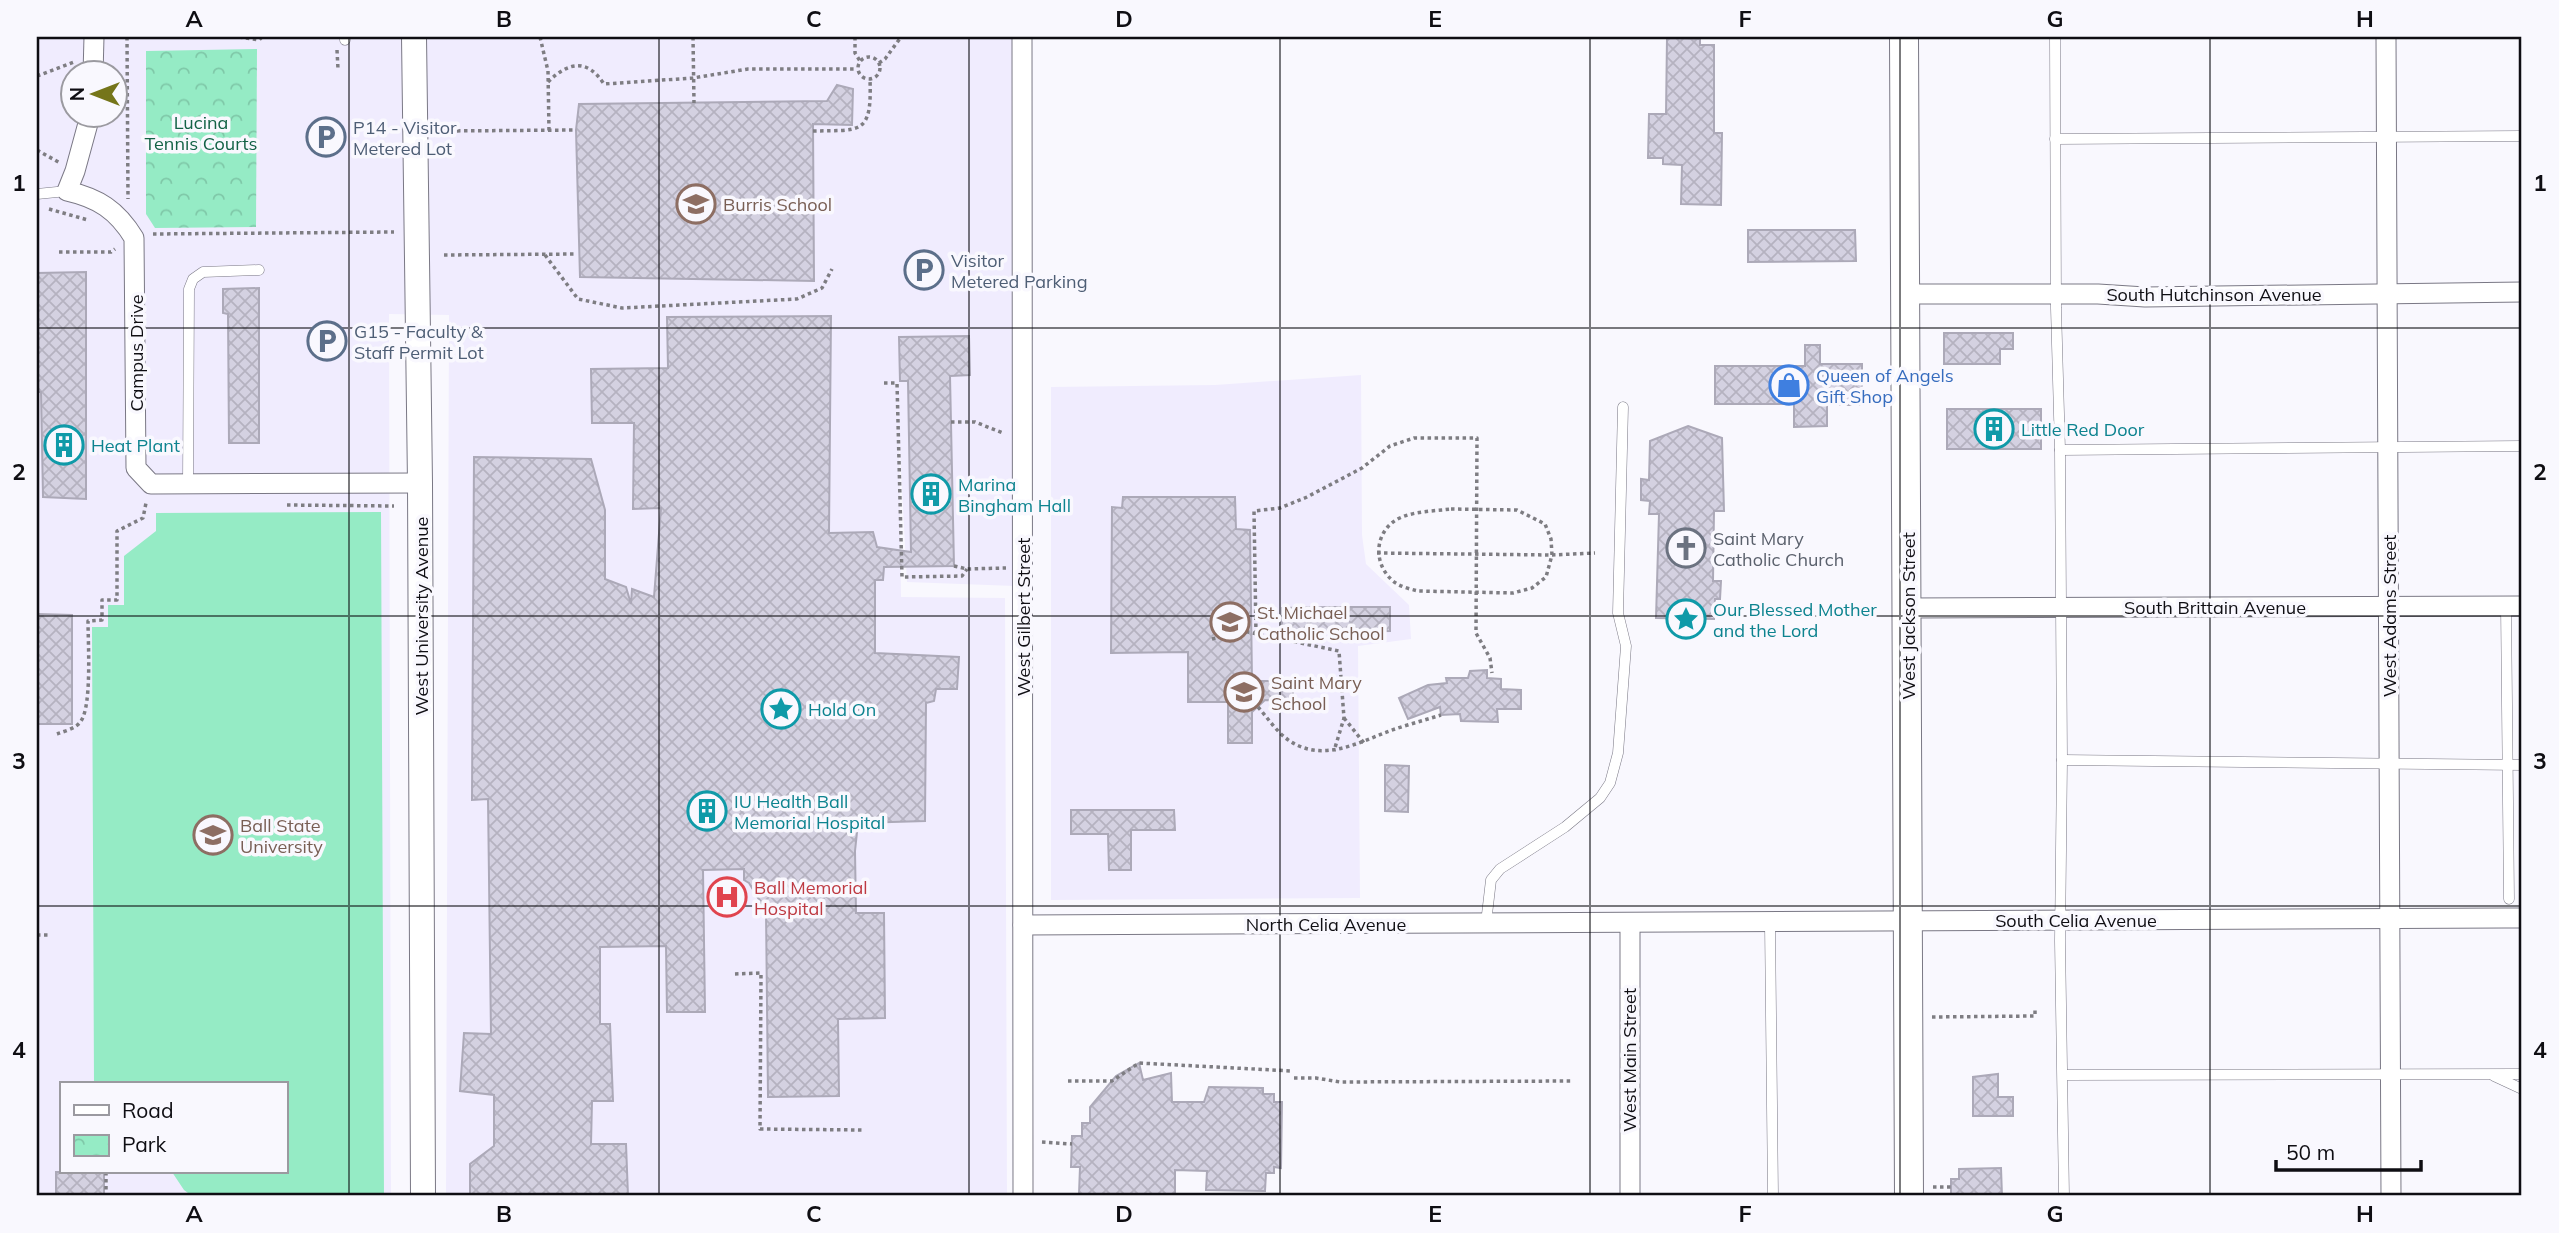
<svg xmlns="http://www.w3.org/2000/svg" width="2559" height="1233" viewBox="0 0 2559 1233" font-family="Mulish,sans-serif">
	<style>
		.built { fill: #f0ecfe; fill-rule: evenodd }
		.grass { fill: #95ebc5 }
		.park { fill: url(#park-crowns) }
		.building { fill: url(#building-cross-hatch); stroke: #aca9b8; stroke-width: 2 }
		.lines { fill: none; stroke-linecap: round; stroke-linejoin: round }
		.service-casing { stroke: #7a7885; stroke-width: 11 }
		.minor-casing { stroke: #7a7885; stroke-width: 21 }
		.tertiary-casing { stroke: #7a7885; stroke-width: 26 }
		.secondary-casing { stroke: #7a7885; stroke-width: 30 }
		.path { stroke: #7e7d82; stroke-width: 3.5; stroke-dasharray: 3.5 3.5; stroke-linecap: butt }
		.service { stroke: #fff; stroke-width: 10 }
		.minor { stroke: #fff; stroke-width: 19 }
		.tertiary { stroke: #fff; stroke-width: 24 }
		.secondary { stroke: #fff; stroke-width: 28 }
		.grid { fill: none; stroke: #0f0e13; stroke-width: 2; stroke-opacity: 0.55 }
		.labels { text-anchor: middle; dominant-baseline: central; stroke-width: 7; stroke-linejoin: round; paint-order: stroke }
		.park-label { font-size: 18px; fill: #136246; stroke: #f9f8fe }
		.service-label { font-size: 18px; fill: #4e5e75; stroke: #f9f8fe; text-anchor: start }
		.education-label { font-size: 18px; fill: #785e54; stroke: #f9f8fe; text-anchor: start }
		.street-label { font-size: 18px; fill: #0f0e13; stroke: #f9f8fe }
		.shop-label { font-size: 18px; fill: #366cbe; stroke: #f9f8fe; text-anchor: start }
		.culture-label { font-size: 18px; fill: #0d838f; stroke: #f9f8fe; text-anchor: start }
		.worship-label { font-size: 18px; fill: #5b616d; stroke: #f9f8fe; text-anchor: start }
		.health-label { font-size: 18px; fill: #be3a42; stroke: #f9f8fe; text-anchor: start }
		.neatline { fill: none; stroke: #0f0e13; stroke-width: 2.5 }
		.grid-label { font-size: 23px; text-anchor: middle; font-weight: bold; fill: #0f0e13 }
	</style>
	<defs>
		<pattern id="park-crowns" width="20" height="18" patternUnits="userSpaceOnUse" patternTransform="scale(1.75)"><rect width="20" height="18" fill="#95ebc5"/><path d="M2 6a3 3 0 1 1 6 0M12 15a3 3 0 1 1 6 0" fill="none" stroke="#7fc8a8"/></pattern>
		<pattern id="building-cross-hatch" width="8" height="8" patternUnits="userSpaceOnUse" patternTransform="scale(1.75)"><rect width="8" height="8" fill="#d4d1e1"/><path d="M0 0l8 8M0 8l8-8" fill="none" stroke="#b5b2c0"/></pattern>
	</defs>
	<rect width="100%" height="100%" fill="#f9f8fe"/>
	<!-- built -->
	<g class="built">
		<path d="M37 37H1015V586L907 582 899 433 901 597 1005 598 1007 1196H446L449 315 389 314 391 1196H37ZM74 74H116V116H74ZM61 1084H285V1172H61Z"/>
		<polygon points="1361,375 1362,535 1366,564 1409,605 1411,639 1358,646 1360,898 1051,900 1051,387 1215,385"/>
	</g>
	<!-- grass -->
	<polygon class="grass" points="381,512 384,1196 192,1196 184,1190 172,1172 285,1172 285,1084 94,1084 92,627 108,627 108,605 124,605 124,556 156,531 156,513"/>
	<!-- park -->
	<polygon class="park" points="257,49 256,227 155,228 146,214 146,51"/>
	<!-- building -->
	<g class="building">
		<polygon points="1667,38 1700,39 1700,45 1714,45 1714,133 1722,133 1721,205 1681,204 1682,165 1663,164 1663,158 1648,158 1649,114 1666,114"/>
		<polygon points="837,85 853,89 852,125 813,124 814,281 580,277 576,130 579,104 827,101"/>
		<polygon points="1748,230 1855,230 1856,261 1748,262"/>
		<polygon points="86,272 86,499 43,497 41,392 37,392 37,273"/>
		<polygon points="259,288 259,443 229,443 228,314 223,313 223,289"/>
		<polygon points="831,316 829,533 873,532 877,547 911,552 908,381 900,381 899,337 969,336 970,375 950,376 954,566 884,567 883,580 875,580 875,653 959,657 957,689 936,689 934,701 926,703 925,821 858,823 855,851 856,913 884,913 885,1018 838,1019 839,1096 768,1097 766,911 749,883 744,880 744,869 703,870 705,1012 667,1012 666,946 600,947 600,1024 610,1024 613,1101 592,1101 591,1144 626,1144 628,1196 470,1196 470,1164 494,1146 494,1095 460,1091 464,1033 491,1034 488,799 472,800 474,457 591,459 605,510 605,579 626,587 631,604 632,589 654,597 661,508 633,509 634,423 592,423 591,369 668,368 667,317"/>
		<polygon points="1944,333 2013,333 2013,349 2000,349 2000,364 1944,364"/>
		<polygon points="1805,345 1820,345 1820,364 1862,364 1862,405 1827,405 1827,426 1794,427 1794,404 1715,404 1715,366 1805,366"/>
		<rect x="1947" y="409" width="94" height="40"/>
		<polygon points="1688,426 1722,438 1724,511 1714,511 1713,581 1721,581 1720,599 1715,599 1714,619 1656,618 1659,514 1649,514 1650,501 1641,500 1641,479 1649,480 1650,441"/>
		<polygon points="1123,497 1235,497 1236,529 1250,530 1252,681 1293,681 1293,701 1265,700 1252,712 1252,743 1228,743 1228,702 1188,702 1188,652 1111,653 1112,507 1122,508"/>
		<polygon points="1331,607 1390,607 1390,631 1282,633 1282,608"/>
		<polygon points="37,614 72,615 72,724 37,724"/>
		<polygon points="1487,670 1487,678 1501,679 1501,689 1521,690 1521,709 1497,709 1498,722 1461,721 1460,714 1441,715 1440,707 1408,719 1399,698 1428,685 1447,683 1446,678 1468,678 1470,671"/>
		<polygon points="1385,765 1409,766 1408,812 1385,811"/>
		<polygon points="1071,810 1174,810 1175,830 1131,830 1131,870 1109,870 1108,834 1071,834"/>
		<polygon points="1139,1063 1143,1080 1171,1073 1172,1102 1204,1102 1209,1087 1263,1088 1263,1094 1274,1094 1274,1102 1282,1102 1281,1168 1274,1167 1274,1173 1266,1173 1265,1191 1206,1190 1207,1171 1175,1170 1175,1195 1079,1194 1080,1167 1071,1167 1072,1136 1082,1136 1082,1123 1090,1123 1090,1107 1116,1076"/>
		<polygon points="1998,1074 1998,1097 2013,1097 2013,1116 1973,1116 1973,1077"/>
		<polygon points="2001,1168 2002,1196 1951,1196 1951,1179 1959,1179 1959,1169"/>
		<rect x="56" y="1172" width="48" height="24"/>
	</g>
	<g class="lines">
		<!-- service casing -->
		<g class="service-casing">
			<g id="service">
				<polyline points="2055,37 2056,308 2060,450 2062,760 2060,941 2064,1196"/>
				<polyline points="345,40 345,37"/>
				<polyline points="2055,139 2522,136"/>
				<polyline points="37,194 67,191"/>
				<polyline points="2060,450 2522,446"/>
				<polyline points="188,485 189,289 193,279 203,272 259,270"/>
				<polyline points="2506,606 2509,899"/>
				<polyline points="2062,760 2522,765"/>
				<polyline points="1486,923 1491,880 1500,869 1565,827 1600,798 1610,783 1618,753 1626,646 1618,613 1623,407"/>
				<polyline points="1770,924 1773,1196"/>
				<polyline points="2063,1075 2522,1074"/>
				<polyline points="2494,1076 2522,1089"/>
			</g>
		</g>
		<!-- minor casing -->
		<g class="minor-casing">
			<g id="minor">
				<polyline points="1022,37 1023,1196"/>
				<polyline points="2386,37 2391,1196"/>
				<polyline points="93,74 94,37"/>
				<path d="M90 116 75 171 67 191C98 198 117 210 134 238L136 468 151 484 420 483"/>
				<polyline points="1906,294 2098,294 2145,297 2522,292"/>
				<polyline points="1908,608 2522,606"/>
				<polyline points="1630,924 1630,1196"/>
				<path d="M1023 925C1522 926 2022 921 2522 918"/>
			</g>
		</g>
		<!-- tertiary casing -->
		<g class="tertiary-casing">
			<polyline id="tertiary" points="414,37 420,483 423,1196"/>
		</g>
		<!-- secondary casing -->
		<g class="secondary-casing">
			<polyline id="secondary" points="1904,37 1909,1196"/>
		</g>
		<!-- path -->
		<g class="path">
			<polyline points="127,37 128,199"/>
			<polyline points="239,37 259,40 262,37"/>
			<polyline points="540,37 548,71 549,131"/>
			<polyline points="693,37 694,103"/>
			<polyline points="855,37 855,53 860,61"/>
			<polyline points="337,50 338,69"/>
			<circle cx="869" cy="68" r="11"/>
			<polyline points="879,63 885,59 901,37"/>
			<polyline points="37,76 74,62"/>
			<path d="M548 82C568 62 587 58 604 84L693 78 748 69H857"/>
			<polyline points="443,131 576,130"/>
			<path d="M813 131C861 130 872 135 870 80"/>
			<polyline points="37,150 60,163"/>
			<polyline points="49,209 88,220"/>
			<polyline points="153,234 394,232"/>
			<polyline points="59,252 111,252 115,249"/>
			<polyline points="444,255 577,254"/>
			<polyline points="545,255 578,299 622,308 797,299 822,288 832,269"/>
			<polyline points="884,383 897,383 902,577 962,576 967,569"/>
			<polyline points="951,422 975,422 1003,433"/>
			<polyline points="287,505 394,506"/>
			<path d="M1451 509 1517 510 1545 524 1551 539 1552 555 1546 577 1532 588 1513 593 1418 591C1410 589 1400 587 1393 581 1371 562 1375 528 1402 517 1417 511 1435 511 1451 509Z"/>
			<polyline points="1377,553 1552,555 1595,553"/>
			<polyline points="954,566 967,569 1006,568"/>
			<polyline points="1256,634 1254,511 1280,508 1307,497 1362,468 1390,446 1414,438 1477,438 1476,633 1490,658 1492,673"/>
			<polyline points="1212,639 1243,631 1339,651 1344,718 1334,751"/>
			<path d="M1258 707C1267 717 1276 731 1287 739 1318 762 1352 746 1384 733 1402 726 1422 721 1441 715"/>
			<polyline points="1344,718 1364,743"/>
			<path d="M57 734C65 731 77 728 81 721 92 705 88 642 88 621L102 620V600H117V531L143 518 146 503"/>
			<polyline points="37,935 50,935"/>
			<polyline points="735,974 761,973 760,1129 862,1130"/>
			<polyline points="1932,1017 2035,1016 2035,1009"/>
			<polyline points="37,1078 39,1078"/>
			<polyline points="1294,1078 1316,1078 1340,1082 1573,1081"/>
			<polyline points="1068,1081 1112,1081 1139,1063 1292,1071"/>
			<polyline points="1042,1142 1072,1144"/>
			<polyline points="106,1172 106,1196"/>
			<polyline points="1933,1187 1951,1187"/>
			<polyline points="1107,1194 1107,1196"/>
		</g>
		<!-- service -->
		<use href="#service" class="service"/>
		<!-- minor -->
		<use href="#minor" class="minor"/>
		<!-- tertiary -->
		<use href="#tertiary" class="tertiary"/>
		<!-- secondary -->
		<use href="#secondary" class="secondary"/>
	</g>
	<!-- grid -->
	<path class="grid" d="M349 37V1196M659 37V1196M969 37V1196M1280 37V1196M1590 37V1196M1900 37V1196M2210 37V1196M37 328H2522M37 616H2522M37 906H2522"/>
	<!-- icons -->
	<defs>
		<g id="parking-ring" transform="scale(2.0125)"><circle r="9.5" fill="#f9f8fe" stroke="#5c6f8a" stroke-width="1.5"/><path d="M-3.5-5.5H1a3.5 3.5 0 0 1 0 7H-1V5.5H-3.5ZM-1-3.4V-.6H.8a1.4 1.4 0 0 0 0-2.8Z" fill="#5c6f8a"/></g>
		<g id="school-ring" transform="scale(2.0125)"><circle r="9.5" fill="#f9f8fe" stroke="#8d6e63" stroke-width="1.5"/><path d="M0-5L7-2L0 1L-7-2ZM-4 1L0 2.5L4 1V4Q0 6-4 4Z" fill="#8d6e63"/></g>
		<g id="shop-ring" transform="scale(2.0125)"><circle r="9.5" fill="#f9f8fe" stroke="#3f7fe0" stroke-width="1.5"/><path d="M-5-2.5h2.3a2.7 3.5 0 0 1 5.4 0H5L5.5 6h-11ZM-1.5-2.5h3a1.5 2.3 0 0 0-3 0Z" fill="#3f7fe0"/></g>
		<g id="building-ring" transform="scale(2.0125)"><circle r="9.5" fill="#f9f8fe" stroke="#0f9aa8" stroke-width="1.5"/><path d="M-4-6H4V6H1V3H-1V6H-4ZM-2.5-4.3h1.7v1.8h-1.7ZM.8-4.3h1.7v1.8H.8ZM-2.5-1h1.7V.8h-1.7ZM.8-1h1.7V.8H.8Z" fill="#0f9aa8"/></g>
		<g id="church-ring" transform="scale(2.0125)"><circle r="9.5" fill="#f9f8fe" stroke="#6b7280" stroke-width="1.5"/><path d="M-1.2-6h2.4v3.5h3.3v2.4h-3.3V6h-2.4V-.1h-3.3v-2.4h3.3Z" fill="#6b7280"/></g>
		<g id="sight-ring" transform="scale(2.0125)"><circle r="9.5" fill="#f9f8fe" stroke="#0f9aa8" stroke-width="1.5"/><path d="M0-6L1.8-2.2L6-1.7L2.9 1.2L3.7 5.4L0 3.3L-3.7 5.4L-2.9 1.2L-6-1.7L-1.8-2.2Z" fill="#0f9aa8"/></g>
		<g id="university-ring" transform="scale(2.0125)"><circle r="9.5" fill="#f9f8fe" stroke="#8d6e63" stroke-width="1.5"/><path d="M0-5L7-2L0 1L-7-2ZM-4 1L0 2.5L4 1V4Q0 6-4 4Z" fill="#8d6e63"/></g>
		<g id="hospital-ring" transform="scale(2.0125)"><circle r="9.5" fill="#f9f8fe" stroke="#e0444e" stroke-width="1.5"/><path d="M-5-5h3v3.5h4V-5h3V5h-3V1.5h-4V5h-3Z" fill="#e0444e"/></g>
	</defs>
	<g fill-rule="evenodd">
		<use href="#parking-ring" x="326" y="137"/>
		<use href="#school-ring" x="696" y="204"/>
		<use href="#parking-ring" x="924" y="270"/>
		<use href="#parking-ring" x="327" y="341"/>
		<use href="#shop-ring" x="1789" y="385"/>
		<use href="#building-ring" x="1994" y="429"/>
		<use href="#building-ring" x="64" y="445"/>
		<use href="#building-ring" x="931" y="494"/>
		<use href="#church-ring" x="1686" y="548"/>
		<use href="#sight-ring" x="1686" y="619"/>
		<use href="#school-ring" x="1230" y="622"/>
		<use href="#school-ring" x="1244" y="692"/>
		<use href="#sight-ring" x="781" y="709"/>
		<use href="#building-ring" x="707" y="811"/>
		<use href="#university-ring" x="213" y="835"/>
		<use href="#hospital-ring" x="727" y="897"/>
	</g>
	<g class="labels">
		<!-- park labels -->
		<g class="park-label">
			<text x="201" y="122">Lucina<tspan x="201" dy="21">Tennis Courts</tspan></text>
		</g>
		<!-- service labels -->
		<g class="service-label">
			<text x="353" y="127">P14 - Visitor<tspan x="353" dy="21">Metered Lot</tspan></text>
			<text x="951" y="260">Visitor<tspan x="951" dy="21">Metered Parking</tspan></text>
			<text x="354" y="331">G15 - Faculty &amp;<tspan x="354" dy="21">Staff Permit Lot</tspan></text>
		</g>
		<!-- education labels -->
		<g class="education-label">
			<text x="723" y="204">Burris School</text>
			<text x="1257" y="612">St. Michael<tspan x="1257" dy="21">Catholic School</tspan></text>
			<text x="1271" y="682">Saint Mary<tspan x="1271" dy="21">School</tspan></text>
			<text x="240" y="825">Ball State<tspan x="240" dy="21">University</tspan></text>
		</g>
		<!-- street labels -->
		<g class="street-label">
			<text x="2214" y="294">South Hutchinson Avenue</text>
			<text transform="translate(136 353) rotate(-90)">Campus Drive</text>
			<text x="2215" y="607">South Brittain Avenue</text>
			<text transform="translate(421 616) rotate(-90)">West University Avenue</text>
			<text transform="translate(1908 616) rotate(-90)">West Jackson Street</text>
			<text transform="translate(2389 616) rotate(-90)">West Adams Street</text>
			<text transform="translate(1023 617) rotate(-90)">West Gilbert Street</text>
			<text x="2076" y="920">South Celia Avenue</text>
			<text x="1326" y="924">North Celia Avenue</text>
			<text transform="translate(1629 1060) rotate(-90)">West Main Street</text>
		</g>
		<!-- shop labels -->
		<g class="shop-label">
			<text x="1816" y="375">Queen of Angels<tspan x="1816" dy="21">Gift Shop</tspan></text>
		</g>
		<!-- culture labels -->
		<g class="culture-label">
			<text x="2021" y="429">Little Red Door</text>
			<text x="91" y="445">Heat Plant</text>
			<text x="958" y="484">Marina<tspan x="958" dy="21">Bingham Hall</tspan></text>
			<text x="1713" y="609">Our Blessed Mother<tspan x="1713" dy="21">and the Lord</tspan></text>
			<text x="808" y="709">Hold On</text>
			<text x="734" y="801">IU Health Ball<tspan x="734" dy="21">Memorial Hospital</tspan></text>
		</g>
		<!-- worship labels -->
		<g class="worship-label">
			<text x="1713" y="538">Saint Mary<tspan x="1713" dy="21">Catholic Church</tspan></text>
		</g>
		<!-- health labels -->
		<g class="health-label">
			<text x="754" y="887">Ball Memorial<tspan x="754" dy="21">Hospital</tspan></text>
		</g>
	</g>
	<!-- border -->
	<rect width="2559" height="1233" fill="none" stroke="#f9f8fe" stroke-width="77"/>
	<!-- legend -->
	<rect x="60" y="1082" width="228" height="91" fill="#f9f8fe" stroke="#9b9aa0" stroke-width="2"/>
	<rect x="74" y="1105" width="35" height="10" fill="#ffffff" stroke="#9b9aa0" stroke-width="2"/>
	<text x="122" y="1118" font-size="21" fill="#0f0e13">Road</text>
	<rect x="74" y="1135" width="35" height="21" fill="url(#park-crowns)" stroke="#9b9aa0" stroke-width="2"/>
	<text x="122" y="1152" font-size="21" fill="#0f0e13">Park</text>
	<!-- north arrow -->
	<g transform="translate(94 94) rotate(270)"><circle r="33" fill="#f9f8fe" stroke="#9b9aa0" stroke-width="2"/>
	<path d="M0-5L12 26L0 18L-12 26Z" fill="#75751a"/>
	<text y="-10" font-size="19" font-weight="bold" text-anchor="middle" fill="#0f0e13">N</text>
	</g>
	<!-- scale -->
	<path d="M2276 1160v10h145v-10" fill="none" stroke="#0f0e13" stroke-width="3.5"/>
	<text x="2286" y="1160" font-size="21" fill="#0f0e13" stroke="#f9f8fe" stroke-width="5" paint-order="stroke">50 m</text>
	<rect x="38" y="38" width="2482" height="1156" class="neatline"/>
	<g class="grid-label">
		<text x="194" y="27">A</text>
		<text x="504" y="27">B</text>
		<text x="814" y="27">C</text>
		<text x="1124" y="27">D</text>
		<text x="1435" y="27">E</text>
		<text x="1745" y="27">F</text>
		<text x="2055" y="27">G</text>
		<text x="2365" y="27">H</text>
		<text x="19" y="191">1</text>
		<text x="2540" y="191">1</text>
		<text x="19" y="480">2</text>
		<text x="2540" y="480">2</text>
		<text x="19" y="769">3</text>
		<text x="2540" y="769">3</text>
		<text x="19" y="1058">4</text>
		<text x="2540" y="1058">4</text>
		<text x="194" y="1222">A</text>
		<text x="504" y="1222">B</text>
		<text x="814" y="1222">C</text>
		<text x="1124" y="1222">D</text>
		<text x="1435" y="1222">E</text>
		<text x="1745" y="1222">F</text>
		<text x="2055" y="1222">G</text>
		<text x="2365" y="1222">H</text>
	</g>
</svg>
